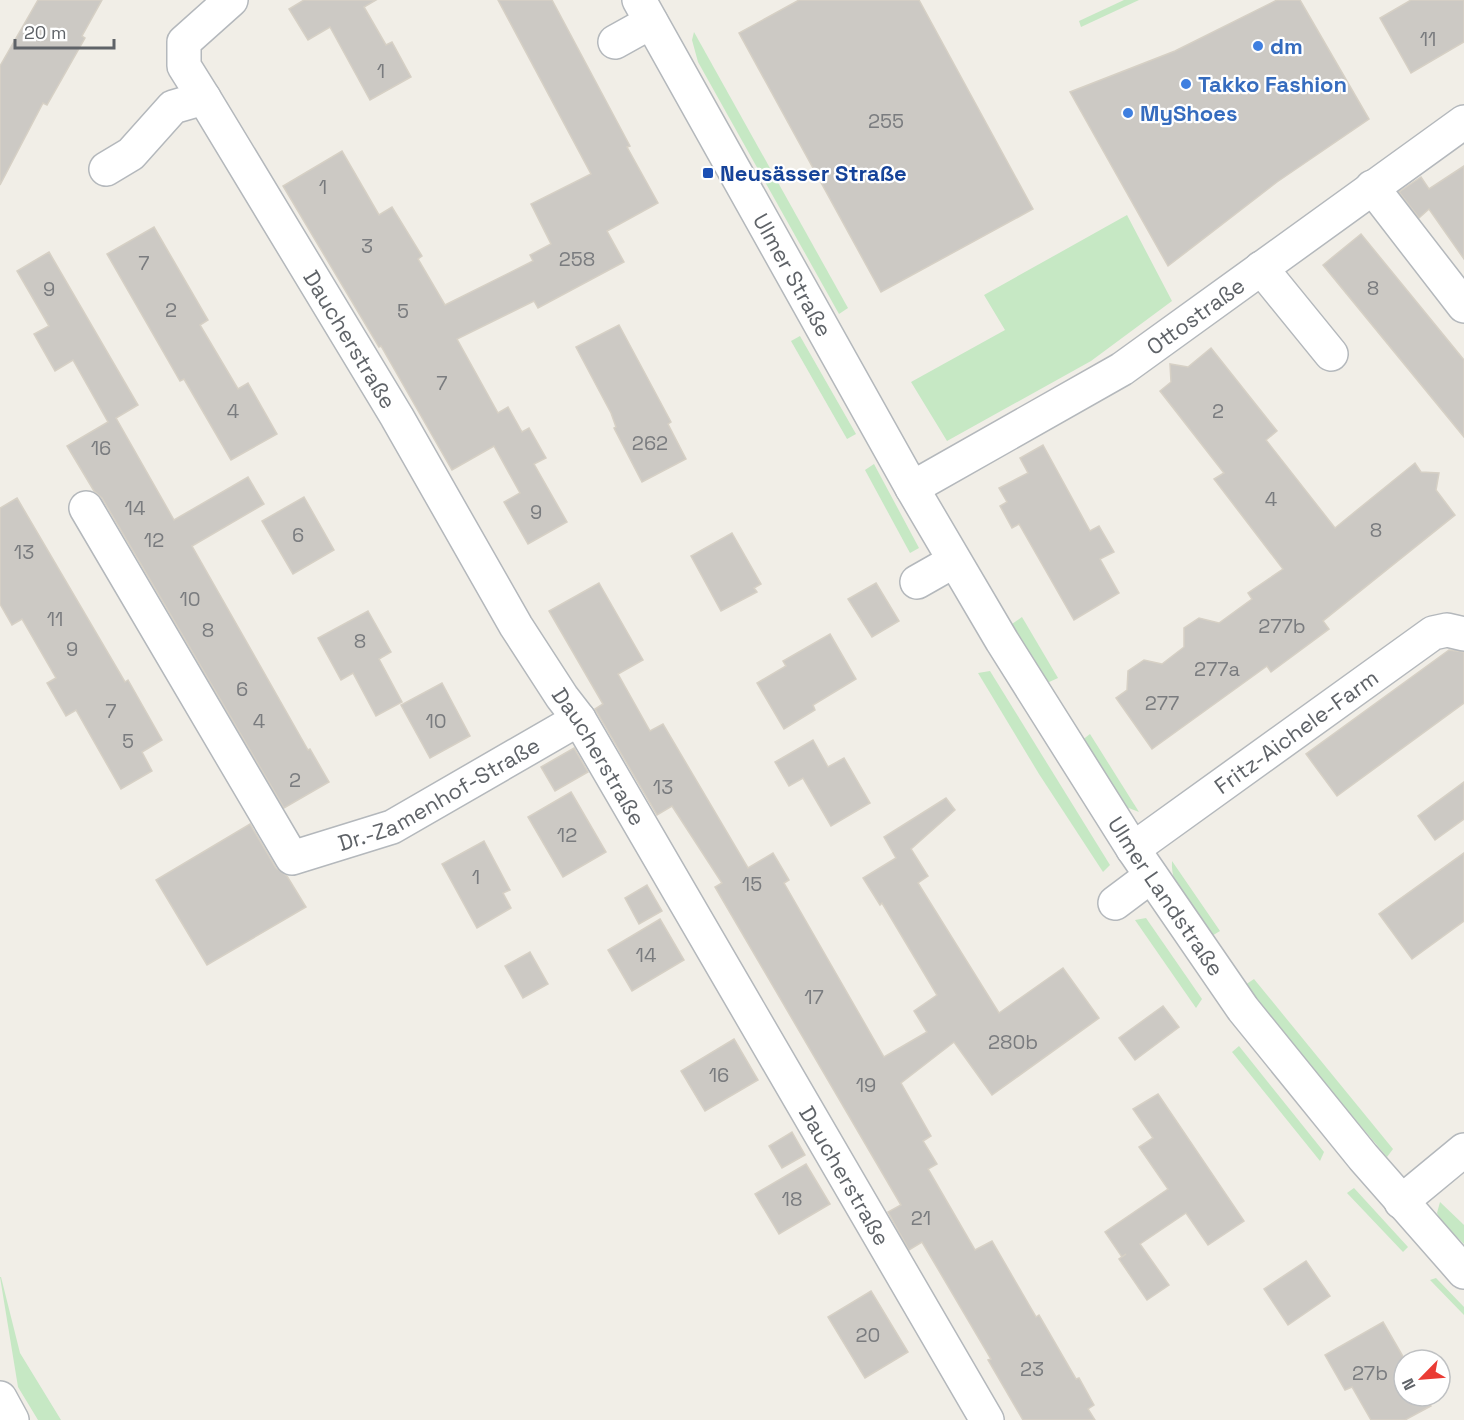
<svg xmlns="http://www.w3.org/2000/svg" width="1464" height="1420" viewBox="0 0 1464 1420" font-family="'Space Grotesk',sans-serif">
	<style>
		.green { fill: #c6e8c4 }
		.building { fill: #ccc9c4; stroke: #d6d0c5; stroke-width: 1.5 }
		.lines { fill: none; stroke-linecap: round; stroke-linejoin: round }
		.minor-casing { stroke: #b4b8bc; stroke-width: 36 }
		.minor { stroke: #fff; stroke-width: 33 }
		.shop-dot { fill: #3f7fe0; stroke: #fff; stroke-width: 2 }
		.transit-dot { fill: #1a4fb4; stroke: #fff; stroke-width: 2 }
		.labels { text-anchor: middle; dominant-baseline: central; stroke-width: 4.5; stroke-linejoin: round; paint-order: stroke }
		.number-label { font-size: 20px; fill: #7a7c7f }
		.shop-label { font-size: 22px; font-weight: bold; fill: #366cbe; stroke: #fff; text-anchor: start }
		.transit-label { font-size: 22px; font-weight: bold; fill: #164399; stroke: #fff; text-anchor: start }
		.street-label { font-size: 22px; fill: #5f6368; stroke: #fff }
	</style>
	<rect width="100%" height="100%" fill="#f1eee7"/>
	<!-- green -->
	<g class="green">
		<polygon points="1124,0 1139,0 1081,27 1079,21"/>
		<polygon points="694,32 848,308 839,314 698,62 692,40"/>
		<polygon points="1127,215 1172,301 1091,361 947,441 911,382 1005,330 984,295"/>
		<polygon points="800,336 856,434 847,439 791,341"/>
		<polygon points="874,464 919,548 910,553 865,470"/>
		<polygon points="1022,617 1058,678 1047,683 1012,624"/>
		<polygon points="990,671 1110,865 1103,872 1039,774 978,673"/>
		<polygon points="1090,734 1139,812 1121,805 1081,741"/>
		<path d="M1172 861 1220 931 1210 937C1195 914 1170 890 1172 861Z"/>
		<polygon points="1146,918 1202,999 1196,1008 1135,920"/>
		<polygon points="1254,979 1393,1149 1387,1157 1303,1058 1245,985"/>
		<polygon points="1239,1046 1324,1152 1320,1161 1232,1052"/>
		<polygon points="1354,1188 1408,1247 1403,1252 1347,1193"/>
		<polygon points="1440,1202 1464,1225 1464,1244 1441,1221 1437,1213"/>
		<polygon points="0,1277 1,1277 20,1353 61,1420 38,1420 18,1387"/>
		<polygon points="1436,1278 1464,1307 1464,1315 1430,1280"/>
	</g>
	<!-- building -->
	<g class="building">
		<polygon points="38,0 102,0 82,36 85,38 47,105 43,103 0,185 0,66"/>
		<polygon points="304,0 376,0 364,7 386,45 392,42 411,77 370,100 330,27 308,40 289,9"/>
		<polygon points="498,0 552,0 630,146 627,147 658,203 607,231 624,262 538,308 534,301 457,339 498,413 508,407 522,432 529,428 546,458 534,464 567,522 528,544 504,502 520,493 494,446 452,470 381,346 379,347 283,186 342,151 379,215 392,207 422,256 418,259 445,305 533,261 530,255 551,244 531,204 591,174"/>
		<polygon points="799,0 919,0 1033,209 881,292 739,33"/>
		<polygon points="1277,0 1300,0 1369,119 1277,182 1168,266 1070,92 1175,51"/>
		<polygon points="1411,0 1464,0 1464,42 1411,73 1380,18"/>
		<polygon points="1464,166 1464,259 1429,209 1419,218 1399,192 1421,177 1429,189"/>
		<polygon points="154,227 208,320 200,325 238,389 248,383 277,434 231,460 184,379 180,381 107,254"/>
		<polygon points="1361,234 1464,360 1464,437 1323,265"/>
		<polygon points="49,252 138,405 116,418 174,520 248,477 264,504 192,546 308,750 310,749 329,782 284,808 102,498 94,491 67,446 108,422 73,360 55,371 34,334 49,326 17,271"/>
		<polygon points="619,325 671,422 668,424 686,459 642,482 614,428 616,427 611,413 576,347"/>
		<polygon points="1211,348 1277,431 1266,440 1335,528 1415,463 1421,472 1439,473 1436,490 1455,515 1323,621 1329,629 1271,672 1267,666 1152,749 1116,698 1127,690 1128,671 1144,660 1162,664 1184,647 1184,628 1199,618 1219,623 1252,599 1248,593 1283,569 1214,479 1224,473 1160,391 1171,382 1170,364 1188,367"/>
		<polygon points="1043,445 1090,531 1099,526 1114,552 1100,559 1119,593 1074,620 1019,524 1012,528 1000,506 1007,502 999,488 1028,473 1020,458"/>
		<polygon points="304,497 334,550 293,574 262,521"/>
		<polygon points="17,498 125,682 128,680 162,740 142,752 152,771 121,789 76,710 66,716 47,683 56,678 22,619 12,625 0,604 0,508"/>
		<polygon points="732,533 761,584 754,588 757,592 721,611 691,556"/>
		<polygon points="599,583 643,660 618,674 650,731 663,724 748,868 773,853 789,880 784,883 884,1057 927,1032 914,1011 937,995 882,903 880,905 863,878 896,858 884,837 946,798 955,810 911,849 928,876 918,883 999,1013 1063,968 1099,1018 992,1095 954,1042 901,1083 931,1136 923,1141 937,1164 928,1169 975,1250 992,1241 1036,1317 1039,1315 1076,1379 1079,1378 1094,1405 1088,1409 1095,1420 1023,1420 988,1360 991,1359 922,1242 909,1250 888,1212 901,1205 715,887 722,883 672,806 657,815 595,709 603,704 549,611"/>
		<polygon points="876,583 899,621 872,637 848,599"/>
		<polygon points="368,611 391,652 379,659 402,702 376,716 353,673 341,680 318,638"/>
		<polygon points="830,634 856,679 813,705 815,710 784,729 757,683 786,666 783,661"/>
		<polygon points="1449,650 1464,652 1464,703 1337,796 1306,754"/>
		<polygon points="442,683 470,736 430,758 401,705"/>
		<polygon points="813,740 828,767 844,758 870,803 831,826 803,778 789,786 775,762"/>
		<polygon points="574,748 588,772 555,791 541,767"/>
		<polygon points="1464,782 1464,819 1435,840 1418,816"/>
		<polygon points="571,792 606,852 563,877 528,817"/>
		<polygon points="250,824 276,868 287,876 306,907 207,965 156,880"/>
		<polygon points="484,841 510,890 503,893 511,908 477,928 442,864"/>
		<polygon points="1464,853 1464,921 1412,959 1379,914"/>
		<polygon points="647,885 662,911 639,924 625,898"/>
		<polygon points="660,919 684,960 632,991 608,950"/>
		<polygon points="530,952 548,984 523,998 505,966"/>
		<polygon points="1163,1006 1179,1027 1135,1060 1119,1038"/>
		<polygon points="734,1039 758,1080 705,1111 681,1071"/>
		<polygon points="1158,1094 1244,1221 1208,1245 1186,1213 1140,1244 1169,1285 1147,1300 1119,1259 1126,1254 1122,1257 1105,1232 1168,1189 1139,1147 1153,1138 1133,1109"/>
		<polygon points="792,1132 805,1155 782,1168 769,1146"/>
		<polygon points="806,1164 830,1204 779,1234 755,1194"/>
		<polygon points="1306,1261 1330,1296 1288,1325 1264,1289"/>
		<polygon points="871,1291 908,1352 865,1378 828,1317"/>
		<polygon points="1383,1322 1405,1360 1404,1396 1425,1396 1431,1406 1405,1420 1371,1420 1352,1387 1345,1390 1325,1355"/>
	</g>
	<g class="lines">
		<!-- minor casing -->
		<g class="minor-casing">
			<g id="minor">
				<path id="s1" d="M639 0 912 488 1002 641 1133 849 1243 1009 1363 1157 1464 1272"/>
				<polyline points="615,42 651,22"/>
				<path id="s2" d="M204 98 397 417 516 626 562 697 579 719 987 1420"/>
				<polyline points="106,169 131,154 173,107 204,98 184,66 184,42 231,0"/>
				<polyline points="1372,187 1464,306"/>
				<polyline points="1261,268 1331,354"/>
				<path id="s3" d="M912 488 1122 369 1464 122"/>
				<path id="s4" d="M86 508 292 858 392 827 579 719"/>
				<polyline points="917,582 954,561"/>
				<path id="s5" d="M1133 849 1433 633 1447 630 1464 634"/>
				<polyline points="1115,903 1151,876"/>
				<polyline points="1401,1202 1464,1150"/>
				<polyline points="0,1398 12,1420"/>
			</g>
		</g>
		<!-- minor -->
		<use href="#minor" class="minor"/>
	</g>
	<!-- markers -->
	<g class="shop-dot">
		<circle cx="1258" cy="46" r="6"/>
		<circle cx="1186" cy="84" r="6"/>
		<circle cx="1128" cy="113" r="6"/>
	</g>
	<rect class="transit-dot" x="702" y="167" width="12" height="12" rx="3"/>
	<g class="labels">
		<!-- number labels -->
		<g class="number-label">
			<text x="1428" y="39">11</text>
			<text x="381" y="71">1</text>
			<text x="886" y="121">255</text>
			<text x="323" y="187">1</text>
			<text x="367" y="246">3</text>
			<text x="577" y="259">258</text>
			<text x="144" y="263">7</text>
			<text x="1373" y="288">8</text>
			<text x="49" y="289">9</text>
			<text x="171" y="310">2</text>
			<text x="403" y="311">5</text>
			<text x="442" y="383">7</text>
			<text x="233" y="411">4</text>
			<text x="1218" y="411">2</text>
			<text x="650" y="443">262</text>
			<text x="101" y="448">16</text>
			<text x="1271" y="499">4</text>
			<text x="135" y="508">14</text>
			<text x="536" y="512">9</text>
			<text x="1376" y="530">8</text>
			<text x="298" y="535">6</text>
			<text x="154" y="540">12</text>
			<text x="24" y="552">13</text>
			<text x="190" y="599">10</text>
			<text x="55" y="619">11</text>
			<text x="1282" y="626">277b</text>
			<text x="208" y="630">8</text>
			<text x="360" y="641">8</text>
			<text x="72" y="649">9</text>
			<text x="1217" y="669">277a</text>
			<text x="242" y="689">6</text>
			<text x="1162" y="703">277</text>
			<text x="111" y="711">7</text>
			<text x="259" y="721">4</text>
			<text x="436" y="721">10</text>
			<text x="128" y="741">5</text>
			<text x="295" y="780">2</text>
			<text x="663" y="787">13</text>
			<text x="567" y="835">12</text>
			<text x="476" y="877">1</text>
			<text x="752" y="884">15</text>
			<text x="646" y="955">14</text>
			<text x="814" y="997">17</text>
			<text x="1013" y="1042">280b</text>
			<text x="719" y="1075">16</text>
			<text x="866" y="1085">19</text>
			<text x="792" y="1199">18</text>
			<text x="921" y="1218">21</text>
			<text x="868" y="1335">20</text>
			<text x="1032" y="1369">23</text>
			<text x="1370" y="1373">27b</text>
		</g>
		<!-- shop labels -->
		<g class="shop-label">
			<text x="1270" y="46">dm</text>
			<text x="1198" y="84">Takko Fashion</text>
			<text x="1140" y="113">MyShoes</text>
		</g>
		<!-- transit labels -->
		<g class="transit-label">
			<text x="720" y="173">Neusässer Straße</text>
		</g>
		<!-- street labels -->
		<g class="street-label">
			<text stroke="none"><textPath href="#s1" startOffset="315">Ulmer Straße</textPath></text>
			<text stroke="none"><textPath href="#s3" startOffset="332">Ottostraße</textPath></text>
			<text stroke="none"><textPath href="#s2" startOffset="282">Daucherstraße</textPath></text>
			<text stroke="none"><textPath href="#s5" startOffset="201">Fritz-Aichele-Farm</textPath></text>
			<text stroke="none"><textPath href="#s2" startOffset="768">Daucherstraße</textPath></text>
			<text stroke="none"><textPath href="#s4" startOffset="567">Dr.-Zamenhof-Straße</textPath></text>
			<text stroke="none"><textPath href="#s1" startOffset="1040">Ulmer Landstraße</textPath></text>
			<text stroke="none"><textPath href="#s2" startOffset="1254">Daucherstraße</textPath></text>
		</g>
	</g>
	<!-- north arrow -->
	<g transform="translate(1422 1378) rotate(245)"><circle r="28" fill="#ffffff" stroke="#bfc1c3" stroke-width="1.5"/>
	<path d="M0-4.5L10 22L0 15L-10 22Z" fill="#ea3b34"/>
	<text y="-9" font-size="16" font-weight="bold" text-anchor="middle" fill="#5f6368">N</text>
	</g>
	<!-- scale -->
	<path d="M15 39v9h99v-9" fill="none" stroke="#5f6368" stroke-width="3"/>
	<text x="24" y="39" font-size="18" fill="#5f6368" stroke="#ffffff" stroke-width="4.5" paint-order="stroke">20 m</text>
</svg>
